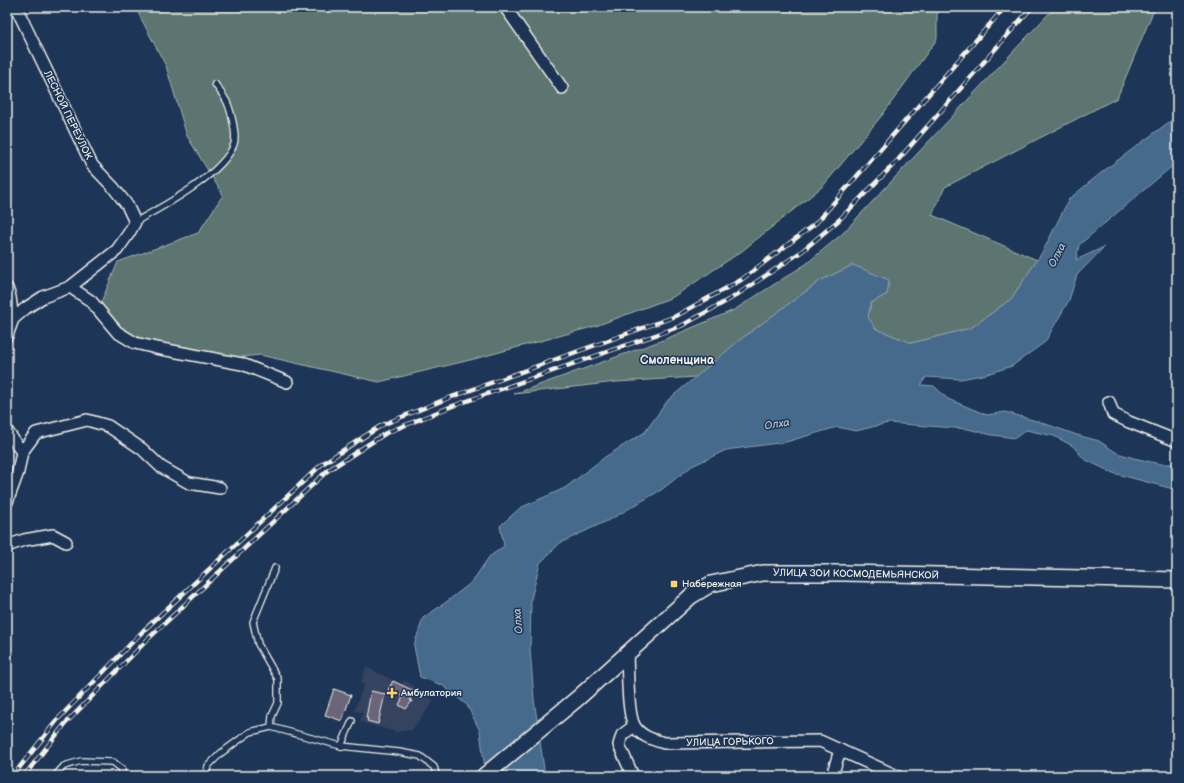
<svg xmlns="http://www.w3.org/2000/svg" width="1184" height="783" viewBox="0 0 1184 783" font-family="'Balsamiq Sans',sans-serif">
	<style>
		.built { fill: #344361 }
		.green { fill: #5c7470; stroke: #a8b2ac }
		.water { fill: #446a8c; stroke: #8aa0b1 }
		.building { fill: #6a6579; stroke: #f4f1e8 }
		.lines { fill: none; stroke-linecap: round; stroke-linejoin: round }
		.service-casing { stroke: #f4f1e8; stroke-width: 8 }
		.minor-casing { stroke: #f4f1e8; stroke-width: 14 }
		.secondary-casing { stroke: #f4f1e8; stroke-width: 18 }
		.service { stroke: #1d3557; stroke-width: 5.5 }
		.minor { stroke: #1d3557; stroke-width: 11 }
		.secondary { stroke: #1d3557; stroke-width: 15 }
		.rail-casing { stroke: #f4f1e8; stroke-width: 4.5 }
		.rail { stroke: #1d3557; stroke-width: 3; stroke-dasharray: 9; stroke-linecap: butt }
		.poi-dot { fill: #ffd166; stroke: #1d3557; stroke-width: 1.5 }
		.labels { text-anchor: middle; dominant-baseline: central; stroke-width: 3; stroke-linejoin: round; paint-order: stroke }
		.street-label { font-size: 10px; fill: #f4f1e8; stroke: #1d3557 }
		.poi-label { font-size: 10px; fill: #f4f1e8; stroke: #1d3557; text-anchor: start }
		.water-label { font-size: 11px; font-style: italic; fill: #b6c2c8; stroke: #1d3557 }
		.quarter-label { font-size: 12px; font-weight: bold; fill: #f4f1e8; stroke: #1d3557 }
	</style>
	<rect width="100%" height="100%" fill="#1d3557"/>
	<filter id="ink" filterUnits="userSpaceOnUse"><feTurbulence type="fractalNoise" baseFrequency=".025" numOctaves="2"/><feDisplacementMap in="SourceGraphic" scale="8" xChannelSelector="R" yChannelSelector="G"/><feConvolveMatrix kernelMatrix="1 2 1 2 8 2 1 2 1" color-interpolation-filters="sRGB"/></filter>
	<g filter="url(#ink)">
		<!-- built -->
		<polygon class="built" points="366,667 401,684 405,680 434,701 412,730 396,732 360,722 363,712 354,711 364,685 361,683"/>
		<!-- green -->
		<g class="green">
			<polygon points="135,7 943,7 937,14 937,39 883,114 823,186 742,251 673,297 596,326 474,359 379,382 260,355 207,361 122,337 100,305 118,262 198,233 223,195 187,136 166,66"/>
			<polygon points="1055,7 1158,7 1152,14 1117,98 945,187 932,215 1037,260 1011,299 971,328 912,343 876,329 867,317 871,303 887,294 889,281 853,265 820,281 741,339 696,377 616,382 514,394 663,340 734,310 806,264 842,234"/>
		</g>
		<!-- water -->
		<polygon class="water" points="1177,116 1177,162 1079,245 1076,260 1104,247 1077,275 1069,300 1045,342 1012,366 987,374 961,379 926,377 921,385 934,386 948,399 987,415 1005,412 1040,422 1077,435 1099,441 1117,453 1134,458 1160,464 1177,464 1177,490 1113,473 1084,459 1073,446 1054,436 1026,430 1015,438 992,435 968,429 888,423 856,431 837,427 786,442 726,450 692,466 661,490 611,519 560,543 540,563 531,599 530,649 534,699 545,776 486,776 480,731 467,705 442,685 420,677 414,646 423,618 445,603 472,582 489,557 504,546 500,526 520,508 565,488 605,457 645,432 668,400 741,339 820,281 853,265 889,280 887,294 871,303 868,317 876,329 912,343 971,328 1011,299 1043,251 1069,199 1106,169"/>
		<!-- building -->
		<g class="building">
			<polygon points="393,681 414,691 410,700 412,701 406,709 399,705 403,697 388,690"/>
			<polygon points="334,689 351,695 342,721 325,715"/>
			<polygon points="371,691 385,694 378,724 367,721 368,718 366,718"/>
		</g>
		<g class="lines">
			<!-- service casing -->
			<g class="service-casing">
				<g id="service">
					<path d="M135 222C162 207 224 174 234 144 237 135 231 111 227 102 224 96 219 90 215 84"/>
					<polyline points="271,727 272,716 278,703 278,679 258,644 253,622 275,568"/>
					<polyline points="341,746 352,721"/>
					<polyline points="55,776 64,766 81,761 113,762 122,769 121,776"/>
					<polyline points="206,776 208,766 221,753 250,732 271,727 341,746 399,752 420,756 434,767 437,776"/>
				</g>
			</g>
			<!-- minor casing -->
			<g class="minor-casing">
				<g id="minor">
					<polyline points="505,7 562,88"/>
					<polyline points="70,287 91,301 117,332 135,343 156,348 242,364 287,382"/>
					<polyline points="7,288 10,297 13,319 7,336"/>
					<polyline points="13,319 26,308 43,297 70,287 117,250 129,233 135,222 127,205 113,187 92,165 16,7"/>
					<polyline points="1109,402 1113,414 1129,422 1177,441"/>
					<polyline points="7,431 22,452"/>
					<polyline points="7,502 18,472 22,452 36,433 87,420 108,426 142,449 161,467 189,483 220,488"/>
					<polyline points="7,546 24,540 53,535 66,542"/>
					<path d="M627 654C628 670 627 712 634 725 639 736 654 740 664 743L820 741 897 776"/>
					<polyline points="633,776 619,745 622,735 634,726"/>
					<polyline points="832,776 840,750"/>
				</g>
			</g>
			<!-- secondary casing -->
			<g class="secondary-casing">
				<polyline id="secondary" points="484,776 578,698 691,596 711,584 763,573 844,573 1177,580"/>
			</g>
			<!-- service -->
			<use href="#service" class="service"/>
			<!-- minor -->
			<use href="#minor" class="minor"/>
			<!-- secondary -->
			<use href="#secondary" class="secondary"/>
			<!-- rail casing -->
			<g class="rail-casing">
				<g id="rail">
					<polyline points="14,776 19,768 58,719 143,631 322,464 382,425 446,399 676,316 741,280 816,223 1005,7"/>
					<polyline points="24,776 65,724 149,638 327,471 386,433 450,407 681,326 732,298 801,252 839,220 898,160 1032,7"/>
				</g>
			</g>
			<!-- rail -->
			<use href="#rail" class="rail"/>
		</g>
	</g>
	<!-- markers -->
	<g class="poi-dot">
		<rect x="670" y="580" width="8" height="8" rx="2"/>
		<path d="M390 687h4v4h4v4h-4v4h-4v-4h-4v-4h4z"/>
	</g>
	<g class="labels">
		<!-- street labels -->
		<g class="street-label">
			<text transform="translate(68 115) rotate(64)">ЛЕСНОЙ ПЕРЕУЛОК</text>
			<text transform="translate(856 574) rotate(1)">УЛИЦА ЗОИ КОСМОДЕМЬЯНСКОЙ</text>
			<text transform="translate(730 742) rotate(-1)">УЛИЦА ГОРЬКОГО</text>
		</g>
		<!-- poi labels -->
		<g class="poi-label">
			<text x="682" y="584">Набережная</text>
			<text x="401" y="693">Амбулатория</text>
		</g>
		<!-- water labels -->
		<g class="water-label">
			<text transform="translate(1057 255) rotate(-63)">Олха</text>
			<text transform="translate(777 424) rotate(-9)">Олха</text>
			<text transform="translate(518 621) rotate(-95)">Олха</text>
		</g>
		<!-- quarter labels -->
		<g class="quarter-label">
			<text x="677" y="360">Смоленщина</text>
		</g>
	</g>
	<!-- margin -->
	<rect width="1184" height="783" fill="none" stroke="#1d3557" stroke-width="24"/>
	<rect x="12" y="12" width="1160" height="759" fill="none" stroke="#f4f1e8" stroke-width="1.5" filter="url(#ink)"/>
</svg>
